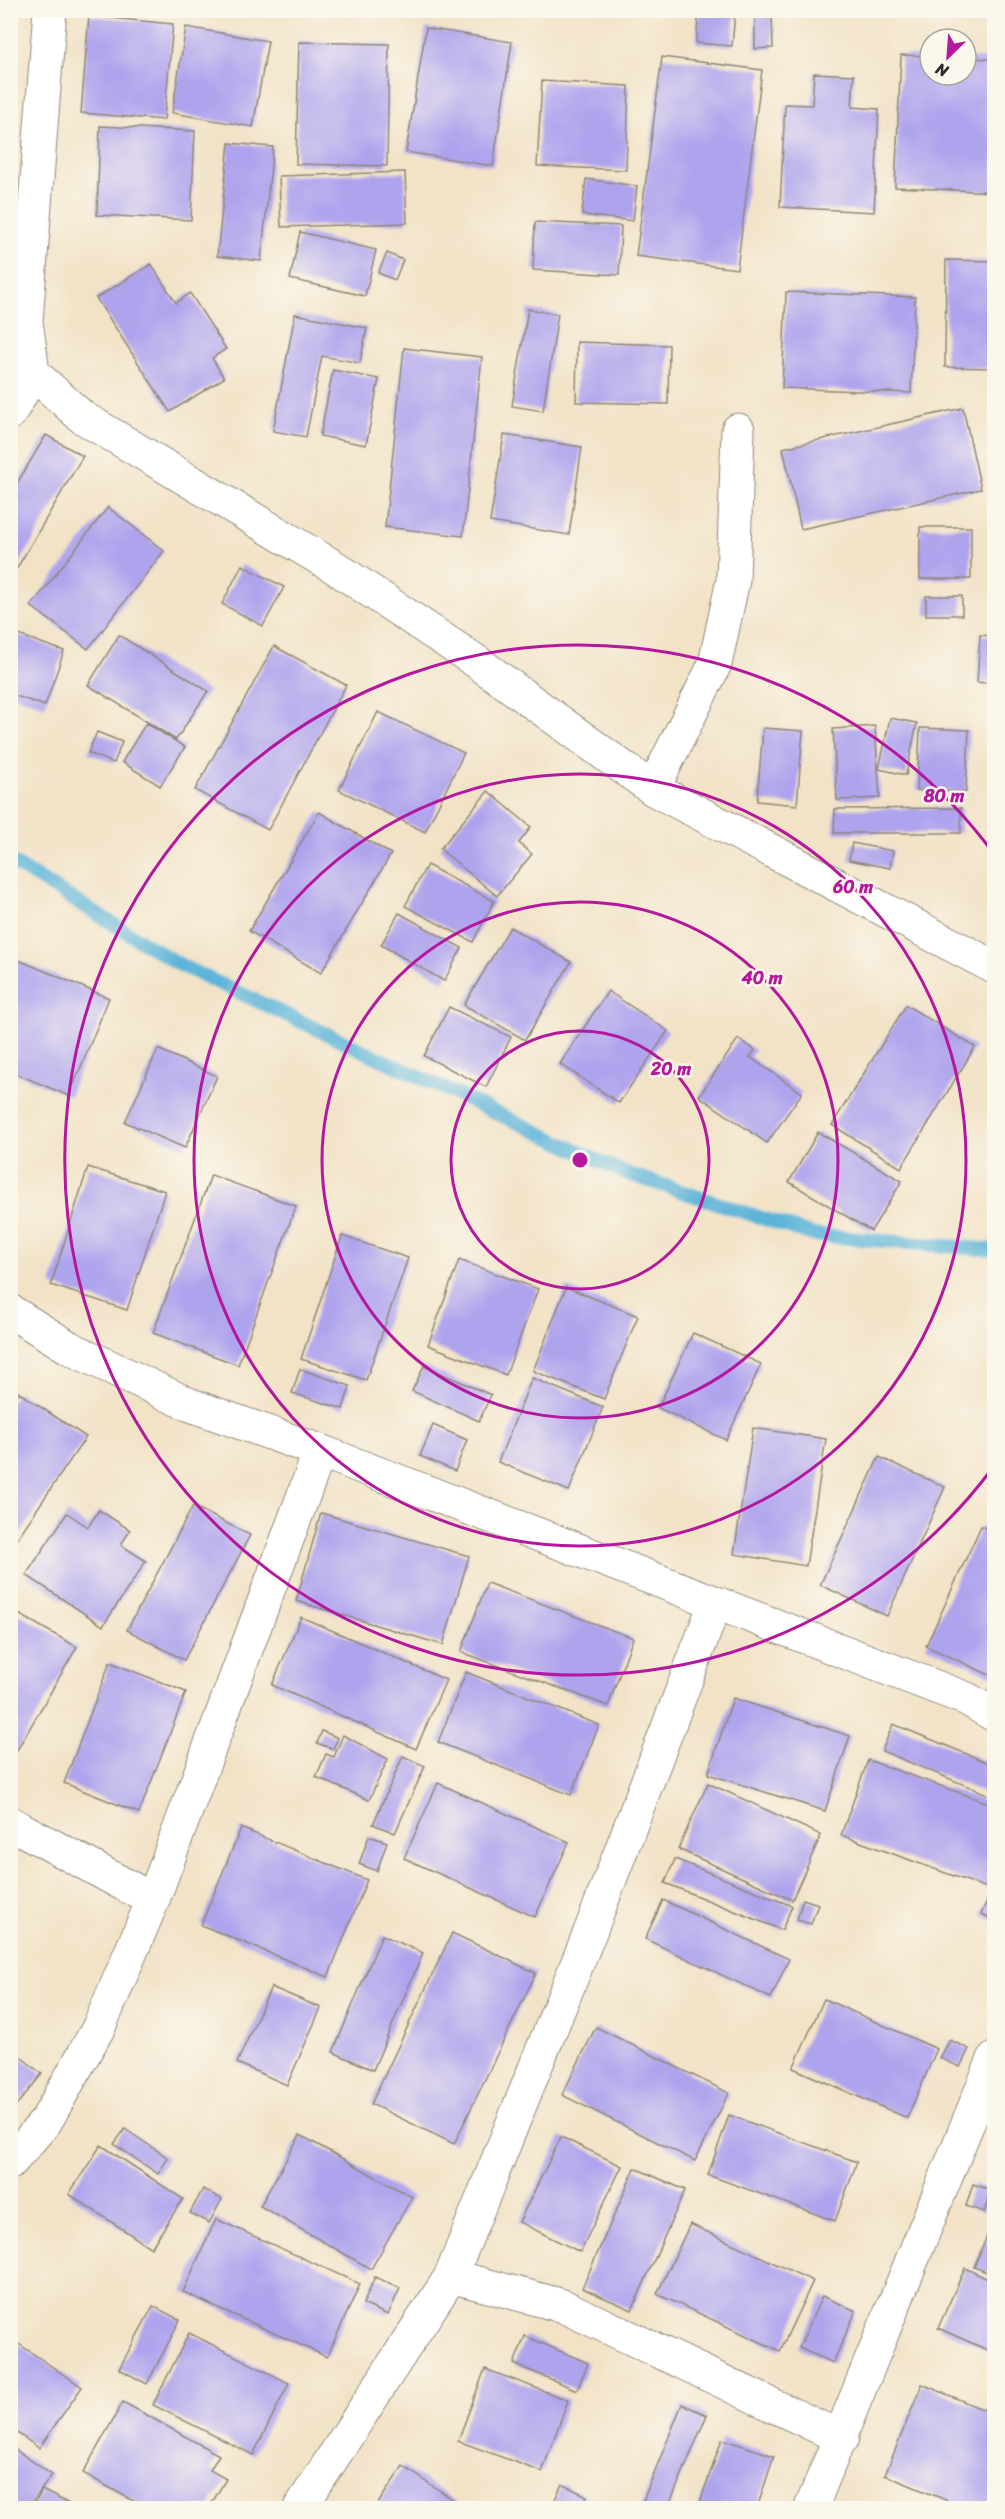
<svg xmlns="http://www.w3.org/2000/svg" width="1005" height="2519" viewBox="0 0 1005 2519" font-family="Sriracha,sans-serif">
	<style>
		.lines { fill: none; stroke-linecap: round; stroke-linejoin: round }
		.stream { stroke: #5bb4d8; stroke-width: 14 }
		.building { fill: #aea3ed }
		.street-casing { stroke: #8e8779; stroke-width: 35 }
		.street { stroke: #fff; stroke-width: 33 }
		.ring { fill: none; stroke: #b5179e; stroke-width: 3 }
		.centre { fill: #b5179e; stroke: #fbf7ec; stroke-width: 3 }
		.ring-label { font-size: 18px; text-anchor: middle; font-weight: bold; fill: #b5179e; stroke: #fbf7ec; stroke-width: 5; stroke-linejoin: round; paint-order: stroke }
	</style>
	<rect width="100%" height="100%" fill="#fbf7ec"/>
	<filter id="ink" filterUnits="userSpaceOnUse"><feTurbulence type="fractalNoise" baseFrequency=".0167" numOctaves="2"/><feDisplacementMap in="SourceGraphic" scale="12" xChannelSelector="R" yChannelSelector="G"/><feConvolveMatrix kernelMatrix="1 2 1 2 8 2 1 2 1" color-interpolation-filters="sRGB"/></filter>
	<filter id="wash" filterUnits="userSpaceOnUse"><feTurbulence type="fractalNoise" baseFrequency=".008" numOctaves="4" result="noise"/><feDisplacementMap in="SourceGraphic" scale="24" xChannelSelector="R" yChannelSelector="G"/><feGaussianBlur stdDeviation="1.35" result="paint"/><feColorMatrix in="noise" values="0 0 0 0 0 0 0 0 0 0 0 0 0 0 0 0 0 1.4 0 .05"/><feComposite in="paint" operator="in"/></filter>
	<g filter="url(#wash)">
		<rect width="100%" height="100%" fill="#f2e3c7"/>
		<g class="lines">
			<!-- stream -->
			<polyline class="stream" points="10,861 182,966 623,1172 813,1235 994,1250"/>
		</g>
		<g id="blocks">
			<!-- building -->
			<g class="building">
				<polygon points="699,10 735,13 732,46 696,43"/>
				<polygon points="755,15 772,15 773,48 755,49"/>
				<polygon points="89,16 173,24 164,120 81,113"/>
				<polygon points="186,27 268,41 253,127 172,113"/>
				<polygon points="426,28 512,42 493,166 406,152"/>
				<polygon points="299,42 389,44 387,166 296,164"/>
				<polygon points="901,55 930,56 930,75 966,75 966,58 994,59 994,192 895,187"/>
				<polygon points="662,57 762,70 737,269 636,256"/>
				<polygon points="814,73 854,75 852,107 879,109 874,212 780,207 785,104 812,105"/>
				<polygon points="542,81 629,86 626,170 537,166"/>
				<polygon points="100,126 195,131 191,220 97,215"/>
				<polygon points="229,143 273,147 261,261 217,256"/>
				<polygon points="405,172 407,223 281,227 279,176"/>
				<polygon points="586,179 637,186 633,221 582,215"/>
				<polygon points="535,222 621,226 619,275 533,270"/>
				<polygon points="300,232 376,250 365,296 290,279"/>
				<polygon points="387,253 403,260 395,280 378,273"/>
				<polygon points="946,260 994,261 994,368 945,367"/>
				<polygon points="151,264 176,303 190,293 226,349 212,358 224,378 170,412 96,298"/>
				<polygon points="786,292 915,297 911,393 782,388"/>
				<polygon points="528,309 558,314 543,411 512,406"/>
				<polygon points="295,314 367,328 360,363 322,356 306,437 273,431"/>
				<polygon points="577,342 669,345 668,404 576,402"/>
				<polygon points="404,348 482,357 463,536 385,527"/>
				<polygon points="333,370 379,379 366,445 320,436"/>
				<polygon points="963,408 981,489 801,529 783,448"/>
				<polygon points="46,435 83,456 10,580 10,495"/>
				<polygon points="504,435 582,447 569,535 490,522"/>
				<polygon points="108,507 164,551 88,649 31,606"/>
				<rect x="920" y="527" width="51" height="52"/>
				<polygon points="242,565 284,587 263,626 222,604"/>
				<rect x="926" y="596" width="36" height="19"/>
				<polygon points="10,632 64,651 45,706 10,694"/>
				<polygon points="119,635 208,691 176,740 88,685"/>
				<polygon points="980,635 994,636 994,684 977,682"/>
				<polygon points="274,646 346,685 268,830 195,790"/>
				<polygon points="378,712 464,753 425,832 339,790"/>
				<polygon points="890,718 917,723 906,775 879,769"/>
				<polygon points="146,723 185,747 160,786 122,762"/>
				<polygon points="875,726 880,798 837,800 833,729"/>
				<polygon points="763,728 803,731 797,805 757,801"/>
				<polygon points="920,728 969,730 966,792 917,790"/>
				<polygon points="97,732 122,742 114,763 88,753"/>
				<polygon points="488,791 531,827 519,843 532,854 497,896 440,849"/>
				<polygon points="961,808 961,833 834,833 835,809"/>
				<polygon points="319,812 391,854 321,973 249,931"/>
				<polygon points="852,843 893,851 890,868 849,860"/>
				<polygon points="427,865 494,901 473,942 405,906"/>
				<polygon points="399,913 462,948 444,981 381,945"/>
				<polygon points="510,927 571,962 525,1040 464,1005"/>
				<polygon points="16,959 109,998 69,1096 10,1071 10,973"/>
				<polygon points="608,991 668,1031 619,1103 560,1064"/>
				<polygon points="906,1005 975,1047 901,1168 832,1125"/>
				<polygon points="449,1007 511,1037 486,1087 424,1056"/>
				<polygon points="738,1039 755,1050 750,1057 802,1093 767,1143 699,1096"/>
				<polygon points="158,1049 217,1076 185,1148 125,1122"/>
				<polygon points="818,1132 902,1181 871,1231 789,1182"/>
				<polygon points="88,1167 165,1191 127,1310 51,1285"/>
				<polygon points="211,1175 296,1206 238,1365 153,1333"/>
				<polygon points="342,1236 408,1258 366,1380 301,1359"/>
				<polygon points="459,1260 538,1289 506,1375 428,1345"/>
				<polygon points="566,1287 638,1316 604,1399 533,1371"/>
				<polygon points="693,1333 761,1364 726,1440 658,1408"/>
				<polygon points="424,1366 491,1395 479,1421 412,1391"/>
				<polygon points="300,1369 350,1386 343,1409 292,1393"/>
				<polygon points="532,1378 603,1407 569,1491 498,1462"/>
				<polygon points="18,1392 86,1437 10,1549 10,1403"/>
				<polygon points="433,1425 467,1440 455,1471 420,1456"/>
				<polygon points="753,1428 826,1439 806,1566 734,1554"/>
				<polygon points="879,1457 945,1487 887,1616 820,1585"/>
				<polygon points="193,1506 250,1535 184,1660 127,1630"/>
				<polygon points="99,1510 130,1530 121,1545 146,1561 103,1626 26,1575 67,1513 88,1527"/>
				<polygon points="321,1513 469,1556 443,1645 296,1601"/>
				<polygon points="981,1526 994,1532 994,1677 926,1646"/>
				<polygon points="487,1583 633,1638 608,1706 461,1652"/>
				<polygon points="10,1609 77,1647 10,1762"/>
				<polygon points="301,1617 446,1680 416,1749 272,1685"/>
				<polygon points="110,1662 186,1692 139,1813 64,1783"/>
				<polygon points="466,1672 599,1725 571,1795 438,1742"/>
				<polygon points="733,1698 850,1736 825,1811 708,1774"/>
				<polygon points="893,1724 994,1765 994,1797 882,1751"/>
				<polygon points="322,1731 338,1738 333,1749 317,1743"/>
				<polygon points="343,1735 388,1759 369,1800 316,1777 326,1754 334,1757"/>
				<polygon points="403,1756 425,1766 395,1833 373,1824"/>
				<polygon points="868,1760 994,1805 994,1866 987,1888 841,1835"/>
				<polygon points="438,1783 569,1842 535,1917 404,1858"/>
				<polygon points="708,1783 821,1835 792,1900 678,1849"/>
				<polygon points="241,1828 367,1880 328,1977 201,1925"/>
				<polygon points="369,1836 387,1842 377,1871 359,1864"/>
				<polygon points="675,1859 792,1906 782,1930 665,1883"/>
				<polygon points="993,1889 994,1890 994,1920 981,1914"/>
				<polygon points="803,1899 818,1904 811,1924 797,1920"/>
				<polygon points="663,1900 789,1959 771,1998 645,1939"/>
				<polygon points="452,1933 536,1973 454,2144 371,2104"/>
				<polygon points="382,1935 423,1953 373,2070 333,2052"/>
				<polygon points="271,1987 321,2008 287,2085 237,2063"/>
				<polygon points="824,1999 937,2049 907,2118 793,2068"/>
				<polygon points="596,2027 729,2093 695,2161 562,2095"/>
				<polygon points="950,2040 969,2049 960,2067 940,2058"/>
				<polygon points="16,2053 42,2074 10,2113 10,2060"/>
				<polygon points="729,2115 857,2162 835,2221 708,2175"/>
				<polygon points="125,2129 168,2158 158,2174 114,2144"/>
				<polygon points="300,2135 412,2197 371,2269 260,2206"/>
				<polygon points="561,2137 622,2166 580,2252 519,2222"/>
				<polygon points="101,2145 183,2199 151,2248 69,2194"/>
				<polygon points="635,2168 685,2190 632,2310 582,2288"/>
				<polygon points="973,2184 991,2190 984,2212 966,2206"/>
				<polygon points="203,2189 222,2199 209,2223 190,2213"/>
				<polygon points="216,2219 360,2284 327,2357 183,2292"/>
				<polygon points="690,2224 813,2281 780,2351 657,2294"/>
				<polygon points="987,2236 994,2239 994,2275 974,2267"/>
				<polygon points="965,2268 994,2282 994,2353 938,2328"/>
				<polygon points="375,2277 400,2288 388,2315 363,2304"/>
				<polygon points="822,2296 856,2311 833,2363 799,2348"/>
				<polygon points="153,2306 180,2320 147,2384 119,2369"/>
				<polygon points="189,2333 289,2383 253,2455 153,2405"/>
				<polygon points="525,2336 588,2363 577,2390 514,2364"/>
				<polygon points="10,2338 82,2387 39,2448 10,2428"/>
				<polygon points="485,2369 568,2400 542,2472 458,2441"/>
				<polygon points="922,2384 994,2414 994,2508 965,2508 885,2475"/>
				<polygon points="123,2402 219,2455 210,2470 226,2479 209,2508 146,2508 83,2473"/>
				<polygon points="682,2404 707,2415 668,2508 640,2508"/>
				<polygon points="722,2439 774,2456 757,2508 698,2508"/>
				<polygon points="10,2446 52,2475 28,2508 10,2508"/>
				<polygon points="403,2466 466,2508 375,2508"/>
				<polygon points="562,2484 587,2496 581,2508 551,2508"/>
				<polygon points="42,2490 77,2508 32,2508"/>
			</g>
		</g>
	</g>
	<g filter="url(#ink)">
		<use href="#blocks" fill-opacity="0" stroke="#8e8779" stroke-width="1.5"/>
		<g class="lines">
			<!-- street casing -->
			<g class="street-casing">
				<g id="street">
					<polyline points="33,373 82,417 336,568 477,662 653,789 994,967"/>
					<polyline points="10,413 33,373 26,321 50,10"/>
					<polyline points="653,789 715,664 733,580 738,430"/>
					<polyline points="10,1311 70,1348 188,1404 320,1451 967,1699 994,1715"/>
					<polyline points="10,1823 153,1900"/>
					<polyline points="10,2163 46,2121 99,2027 153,1900 320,1451"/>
					<polyline points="451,2276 563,2306 842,2438"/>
					<polyline points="300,2508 451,2276 590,1932 715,1604"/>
					<polyline points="811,2508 994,2059"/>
				</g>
			</g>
			<!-- street -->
			<use href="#street" class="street"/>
		</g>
	</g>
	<!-- distance rings -->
	<g class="ring">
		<circle cx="580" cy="1160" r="129"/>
		<circle cx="580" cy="1160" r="258"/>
		<circle cx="580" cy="1160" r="386"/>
		<path d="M994 1466A515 515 0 1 1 994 854"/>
	</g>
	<circle cx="580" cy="1160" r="9" class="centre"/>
	<g class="ring-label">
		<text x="944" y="802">80 m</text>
		<text x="853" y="893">60 m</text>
		<text x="762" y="984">40 m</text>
		<text x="671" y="1075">20 m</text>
	</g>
	<!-- margin -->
	<rect width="1005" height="2519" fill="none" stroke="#fbf7ec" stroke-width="36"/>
	<!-- north arrow -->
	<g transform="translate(948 57) rotate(205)"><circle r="28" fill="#fbf7ec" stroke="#a8a59f" stroke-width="1.5"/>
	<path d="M0-4.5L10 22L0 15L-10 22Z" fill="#b5179e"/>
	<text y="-9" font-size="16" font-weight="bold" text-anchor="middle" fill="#2b2b2b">N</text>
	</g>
</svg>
